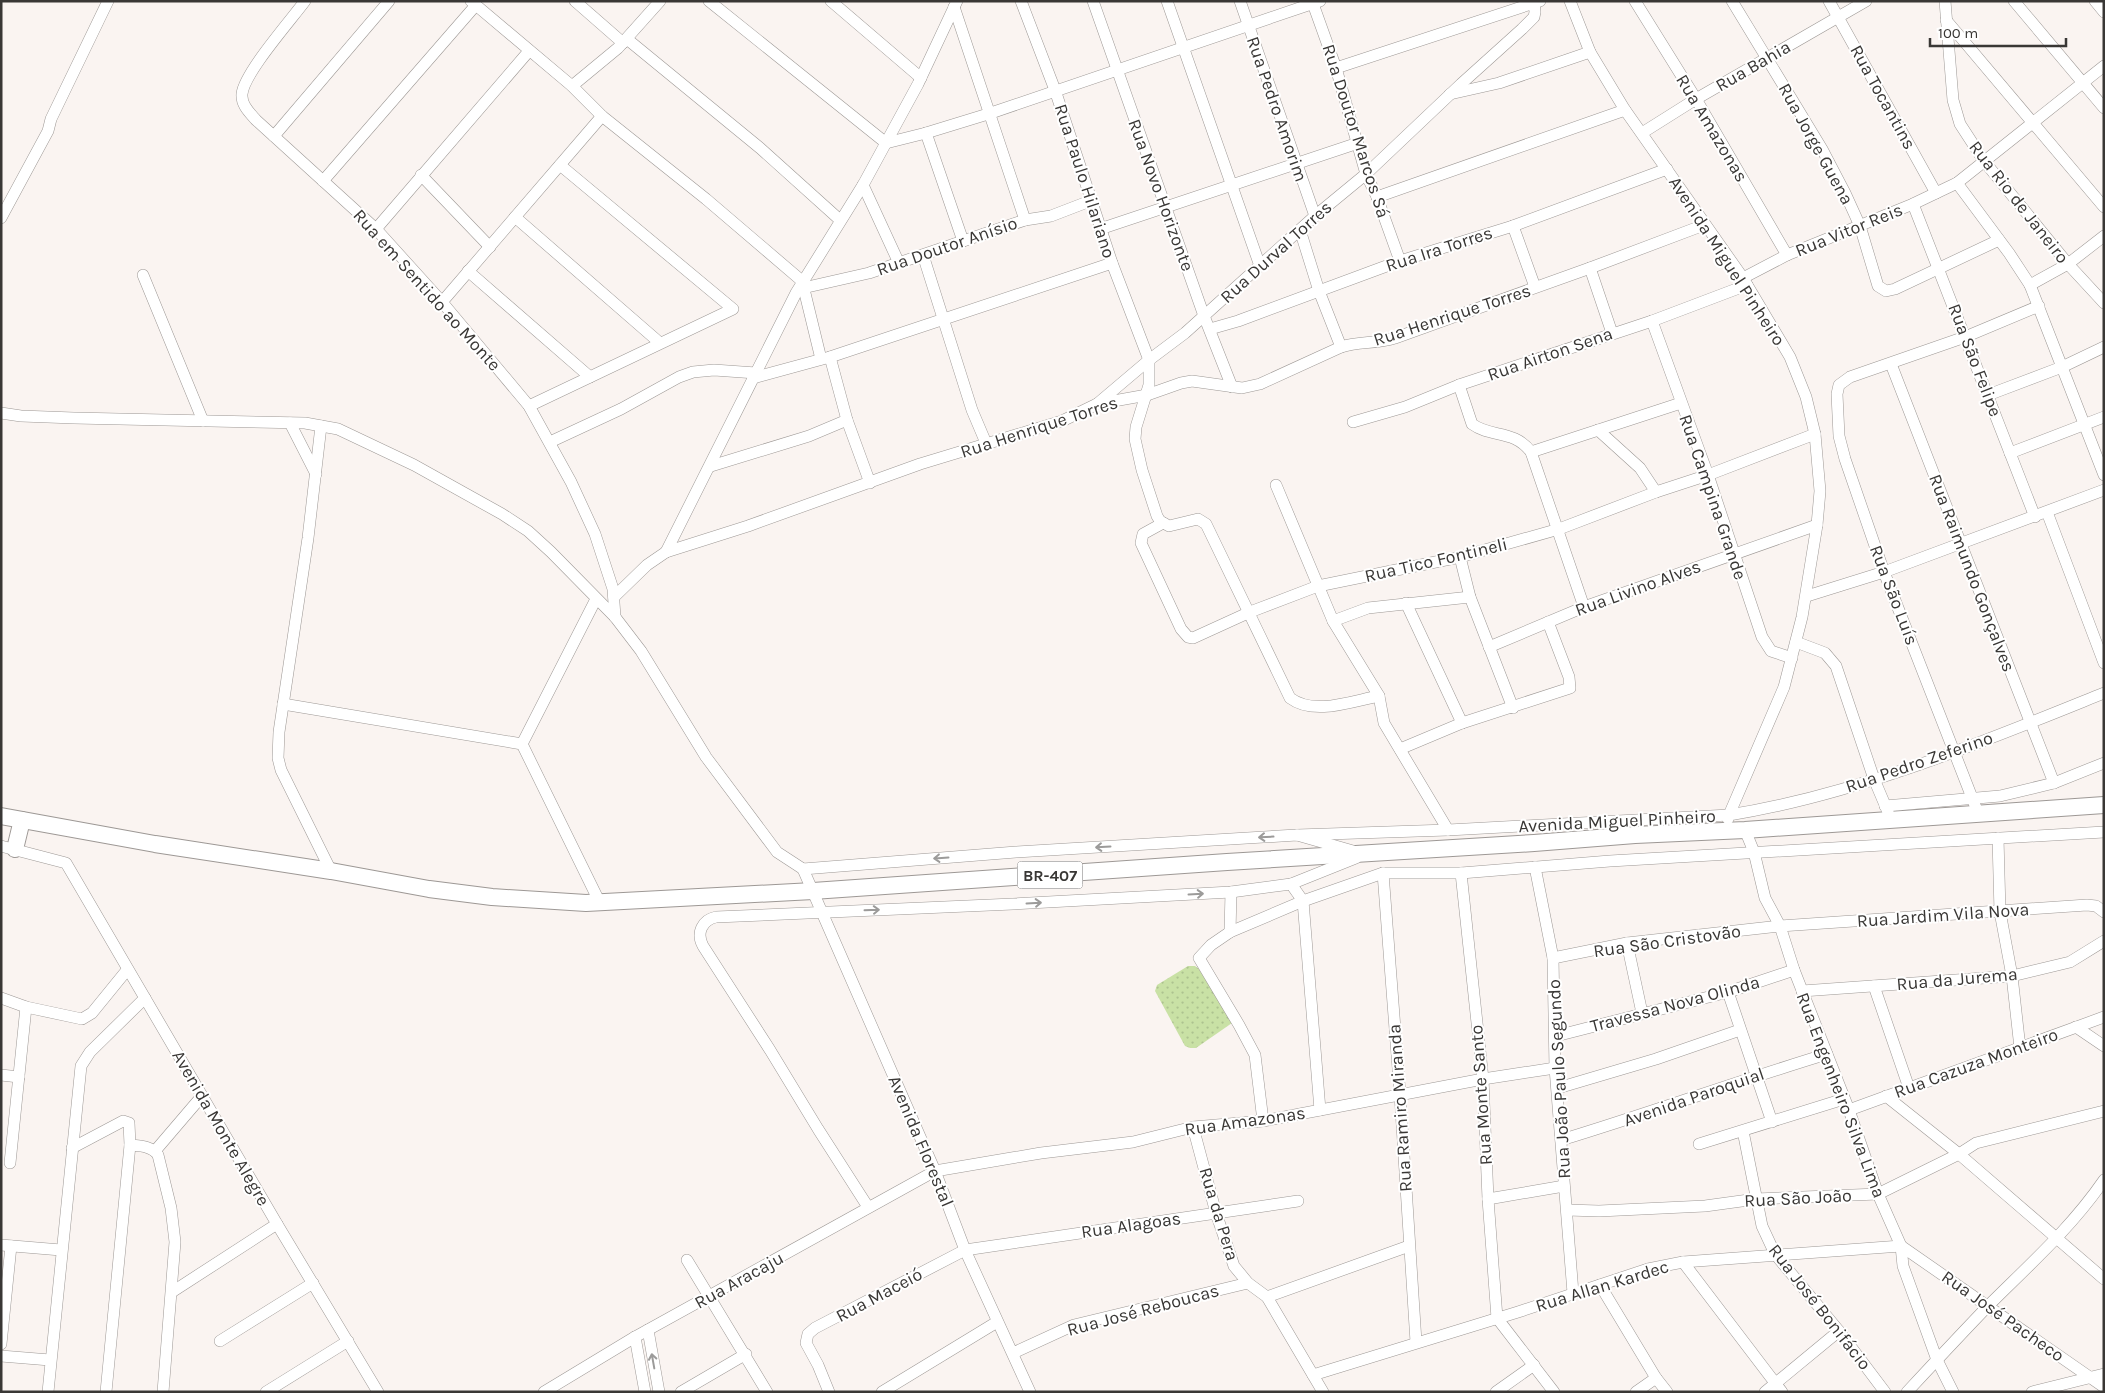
<svg xmlns="http://www.w3.org/2000/svg" width="2105" height="1393" viewBox="0 0 2105 1393" font-family="Karla,sans-serif">
	<style>
		.grass { fill: url(#grass-dots) }
		.lines { fill: none; stroke-linecap: round; stroke-linejoin: round }
		.minor-casing { stroke: #9d9895; stroke-width: 12 }
		.highway-casing { stroke: #9d9895; stroke-width: 18 }
		.minor { stroke: #fff; stroke-width: 11 }
		.highway { stroke: #fff; stroke-width: 16 }
		.oneway { stroke: #9c9b9a }
		.labels { text-anchor: middle; dominant-baseline: central; stroke-width: 4; stroke-linejoin: round; paint-order: stroke }
		.shield { fill: #fff; stroke: #747372; stroke-width: 1 }
		.shield-label { font-size: 16px; font-weight: bold; fill: #393735 }
		.street-label { font-size: 18px; fill: #393735; stroke: #fff }
	</style>
	<defs>
		<pattern id="grass-dots" width="8" height="8" patternUnits="userSpaceOnUse" patternTransform="scale(1.25)"><rect width="8" height="8" fill="#c9e1a5"/><path d="M2 2h.1M6 6h.1" fill="none" stroke="#adc28f" stroke-width="1.8" stroke-linecap="round"/></pattern>
	</defs>
	<rect width="100%" height="100%" fill="#faf4f1"/>
	<!-- grass -->
	<polygon class="grass" points="1188,966 1195,966 1199,969 1232,1023 1196,1048 1190,1048 1185,1046 1155,991 1157,985"/>
	<g class="lines">
		<!-- minor casing -->
		<g class="minor-casing">
			<g id="minor">
				<path d="M305 1C291 20 244 73 242 94 241 105 250 113 256 120L376 229 442 302 529 406 571 482 595 534 613 589 615 617"/>
				<polyline points="471,1 572,86 602,116 706,199 802,281 821,359"/>
				<polyline points="575,1 623,43"/>
				<polyline points="709,1 886,143 926,133 988,114 1320,1"/>
				<polyline points="831,1 921,78"/>
				<path d="M1021 1 1055 90 1112 263 1149 360V385L1136 427 1135 439 1142 470 1157 516 1160 521 1169 526 1198 519 1206 524 1290 698C1314 716 1352 701 1379 696"/>
				<polyline points="1093,1 1204,316 1232,387"/>
				<polyline points="1167,1 1260,266"/>
				<polyline points="1240,1 1315,216"/>
				<polyline points="1312,1 1336,68 1366,174 1377,197 1400,261"/>
				<polyline points="1635,1 1696,99 1787,255"/>
				<polyline points="1732,1 1822,149 1845,193 1860,226 1878,286 1886,291 1895,289 1999,240"/>
				<polyline points="1829,1 1936,193"/>
				<polyline points="1945,1 1953,100 1960,124 1984,161 2068,264 2104,303"/>
				<polyline points="2014,1 2104,108"/>
				<polyline points="2095,1 2104,12"/>
				<polyline points="954,7 1025,220"/>
				<polyline points="1946,20 2104,207"/>
				<polyline points="627,39 760,148 840,220"/>
				<polyline points="1336,68 1540,1"/>
				<polyline points="572,86 618,48 660,1"/>
				<polyline points="1450,94 1499,83 1590,52"/>
				<polyline points="926,133 963,241"/>
				<polyline points="1642,133 1696,99 1866,1"/>
				<polyline points="274,136 389,1"/>
				<polyline points="421,175 490,247"/>
				<polyline points="323,181 476,5"/>
				<polyline points="1957,183 2009,253 2030,285 2104,475"/>
				<polyline points="863,185 898,261"/>
				<polyline points="1377,197 1625,110"/>
				<polyline points="1913,204 2035,517"/>
				<polyline points="515,217 660,343"/>
				<polyline points="1,218 48,131 51,119 108,1"/>
				<polyline points="1513,226 1535,287"/>
				<polyline points="376,229 529,51"/>
				<polyline points="1100,229 1358,143"/>
				<polyline points="1300,230 1319,291 1341,347"/>
				<polyline points="923,255 972,410 986,443"/>
				<polyline points="1590,268 1612,333"/>
				<polyline points="468,271 590,377"/>
				<polyline points="143,275 203,421"/>
				<polyline points="1743,278 1787,255 1913,204 1957,183 2104,66"/>
				<polyline points="2030,285 2068,264 2104,236"/>
				<polyline points="803,288 869,273 1025,220 1051,216 1090,201"/>
				<polyline points="442,302 602,116"/>
				<polyline points="1652,321 1708,475 1762,637 1771,651 1792,658"/>
				<polyline points="1210,329 1238,321 1400,261 1513,226 1667,169"/>
				<polyline points="830,357 847,420 870,483"/>
				<polyline points="1891,364 2054,783"/>
				<polyline points="753,378 830,357 1112,263"/>
				<path d="M1459 385 1472 424C1491 438 1514 429 1531 452L1584 607"/>
				<polyline points="1988,395 2062,367 2104,347"/>
				<polyline points="1097,404 1149,360 1185,333 1315,216 1366,174 1461,84 1522,29 1534,17 1535,12 1534,3"/>
				<polyline points="529,406 733,309 560,165"/>
				<polyline points="1,413 21,416 74,418 305,423 338,429 414,465 502,514 528,531 551,552 615,617 641,651 706,757 777,852 803,869 935,1171 965,1250 1030,1392"/>
				<polyline points="1353,422 1405,407 1459,385 1652,321 1747,285"/>
				<polyline points="290,423 316,474"/>
				<polyline points="321,426 308,538 279,732 278,758 281,770 331,871"/>
				<polyline points="1598,430 1640,468 1656,492"/>
				<polyline points="550,442 621,409 679,377 693,372 714,370 756,373"/>
				<polyline points="1531,452 1681,403"/>
				<polyline points="2010,453 2104,417"/>
				<polyline points="711,466 809,436 847,420"/>
				<polyline points="1276,485 1333,621 1379,696 1384,723 1448,830"/>
				<polyline points="2047,512 2104,663"/>
				<polyline points="1163,523 1143,534 1141,543 1181,629 1188,637 1193,638 1250,612 1318,586 1460,557 1559,529 1656,492 1708,475 1815,434"/>
				<polyline points="666,552 796,293 863,185 918,84 957,1"/>
				<polyline points="1460,557 1470,597 1513,708"/>
				<polyline points="1807,596 1884,572 2104,490"/>
				<path d="M614 597 647 565 666 552 748 526 920 464 1062 421 1097 404 1147 395 1181 383 1192 381 1242 388 1260 384 1341 347C1358 341 1377 344 1395 338L1590 268 1704 225"/>
				<polyline points="1406,603 1462,723"/>
				<polyline points="1333,621 1368,608 1470,597"/>
				<polyline points="1796,642 1825,653 1836,666 1874,779 1888,812"/>
				<polyline points="1489,647 1584,607 1817,525"/>
				<polyline points="283,704 522,744"/>
				<polyline points="522,744 600,903"/>
				<polyline points="522,744 596,599"/>
				<polyline points="1400,749 1462,723 1570,688 1569,677 1548,622"/>
				<polyline points="1885,806 2000,796 2054,783 2104,763"/>
				<polyline points="1978,813 1884,572 1845,459 1839,436 1837,394 1839,385 1850,377 1965,337 2039,306"/>
				<path d="M1728 819 1729 815C1856 795 1985 741 2104 693"/>
				<polyline points="1745,830 1754,852 1765,898 1780,926 1794,970 1849,1110 1878,1194 1901,1246 1903,1266 1937,1360 1953,1392"/>
				<polyline points="1297,835 1448,830 1729,815 1784,687 1802,617 1817,525 1820,491 1815,434 1806,397 1790,357 1743,278 1625,110 1590,52 1570,1"/>
				<polyline points="1998,838 2000,912 2012,976 2020,1048"/>
				<polyline points="1,846 66,863 277,1224 378,1392"/>
				<polyline points="1535,867 1553,958 1555,1068 1573,1293"/>
				<polyline points="803,869 1016,852 1297,835 1353,851"/>
				<polyline points="1383,873 1400,1094 1416,1342"/>
				<polyline points="1461,873 1483,1079 1488,1199 1497,1318 1554,1392"/>
				<polyline points="1291,884 1303,901 1320,1110"/>
				<polyline points="1230,932 1231,892"/>
				<polyline points="1627,943 1642,1013"/>
				<polyline points="1553,958 1627,943 1780,926 2087,905 2096,906 2104,912"/>
				<polyline points="1874,986 1909,1088"/>
				<polyline points="1802,991 2012,976 2070,962 2104,941"/>
				<polyline points="1728,992 1772,1122"/>
				<polyline points="1,998 26,1007 82,1019 92,1013 127,970"/>
				<polyline points="2076,1027 2104,1046"/>
				<polyline points="1556,1036 1728,992 1794,970"/>
				<polyline points="1,1075 19,1077"/>
				<polyline points="1558,1088 1656,1059 1740,1030"/>
				<polyline points="1886,1096 1959,1154 2104,1279"/>
				<polyline points="1849,1110 2104,1017"/>
				<polyline points="1263,1121 1255,1055 1239,1025 1199,958 1211,945 1230,932 1303,901 1383,873 1461,873 1610,861 2104,832"/>
				<polyline points="1193,1127 1216,1213 1234,1266 1248,1283 1267,1297 1323,1392"/>
				<polyline points="1743,1131 1762,1226 1775,1254 1839,1331 1885,1392"/>
				<path d="M1561 1140C1650 1113 1738 1081 1827 1054"/>
				<polyline points="1699,1144 1844,1099"/>
				<path d="M130 1145C140 1146 152 1146 158 1155L171 1208 175 1242 163 1392"/>
				<polyline points="72,1148 123,1121 129,1123 130,1145 106,1392"/>
				<polyline points="155,1151 202,1096"/>
				<polyline points="10,1163 26,1007"/>
				<polyline points="1488,1199 1564,1186"/>
				<path d="M868 1207 818 1129 770 1050 703 946C696 933 702 920 716 917L1013 904 1231 892 1291 884 1356 858"/>
				<polyline points="1567,1210 1599,1211 1705,1206 1756,1199 1878,1194 1959,1154 1976,1143 2104,1111"/>
				<polyline points="1,1245 61,1250"/>
				<polyline points="687,1260 767,1392"/>
				<polyline points="1683,1262 1782,1392"/>
				<polyline points="1600,1285 1656,1378 1667,1392"/>
				<polyline points="172,1292 277,1224"/>
				<polyline points="1267,1297 1409,1246"/>
				<polyline points="648,1330 659,1392"/>
				<polyline points="635,1337 645,1392"/>
				<polyline points="220,1341 313,1283"/>
				<polyline points="1,1344 11,1246"/>
				<polyline points="1013,1353 1074,1325 1248,1283"/>
				<polyline points="1,1356 50,1360"/>
				<polyline points="1313,1375 1518,1312 1648,1269 1683,1262 1901,1246 2104,1387"/>
				<polyline points="48,1392 81,1066 90,1052 145,998"/>
				<polyline points="266,1392 348,1341"/>
				<polyline points="544,1392 635,1337 935,1171 1041,1153 1133,1142 1193,1127 1263,1121 1483,1079 1555,1068"/>
				<polyline points="681,1392 746,1354"/>
				<polyline points="829,1392 818,1365 806,1343 808,1334 815,1328 965,1250 1298,1201"/>
				<polyline points="882,1392 997,1322"/>
				<polyline points="1496,1392 1534,1365"/>
				<polyline points="1636,1392 1656,1378"/>
				<polyline points="1765,1392 1839,1331"/>
				<path d="M1907 1392C1934 1363 1961 1334 1988 1306 2029 1265 2071 1228 2104 1180"/>
				<polyline points="2032,1392 2104,1374"/>
			</g>
		</g>
		<!-- highway casing -->
		<g class="highway-casing">
			<g id="highway">
				<polyline points="1,816 155,844 331,871 429,889 492,897 586,903 813,891 1227,862 1534,843 1635,835 1745,830 2104,805"/>
				<polyline points="15,849 22,820"/>
			</g>
		</g>
		<!-- minor -->
		<use href="#minor" class="minor"/>
		<!-- highway -->
		<use href="#highway" class="highway"/>
	</g>
	<!-- one-way arrows -->
	<defs><path id="oneway-shaft" d="M-6 0H5M1.5-3L5.5 0L1.5 3" fill="none" stroke-width="1.6" stroke-linecap="round" stroke-linejoin="round" transform="scale(1.25)"/></defs>
	<g class="oneway">
		<use href="#oneway-shaft" transform="translate(1266 837) rotate(177)"/>
		<use href="#oneway-shaft" transform="translate(1103 847) rotate(177)"/>
		<use href="#oneway-shaft" transform="translate(941 858) rotate(176)"/>
		<use href="#oneway-shaft" transform="translate(1196 894) rotate(-3)"/>
		<use href="#oneway-shaft" transform="translate(1034 903) rotate(-3)"/>
		<use href="#oneway-shaft" transform="translate(872 910) rotate(-2)"/>
		<use href="#oneway-shaft" transform="translate(653 1361) rotate(-100)"/>
	</g>
	<g class="labels">
		<!-- shield labels -->
		<rect class="shield" x="1017.5" y="861.5" width="65" height="27" rx="4"/>
		<g class="shield-label">
			<text x="1050" y="875">BR-407</text>
		</g>
		<!-- street labels -->
		<g class="street-label">
			<text transform="translate(1753 66) rotate(-30)">Rua Bahia</text>
			<text transform="translate(1883 97) rotate(61)">Rua Tocantins</text>
			<text transform="translate(1277 109) rotate(71)">Rua Pedro Amorim</text>
			<text transform="translate(1712 128) rotate(59)">Rua Amazonas</text>
			<text transform="translate(1356 131) rotate(72)">Rua Doutor Marcos Sá</text>
			<text transform="translate(1816 144) rotate(61)">Rua Jorge Guena</text>
			<text transform="translate(1085 181) rotate(72)">Rua Paulo Hilariano</text>
			<text transform="translate(1161 195) rotate(70)">Rua Novo Horizonte</text>
			<text transform="translate(2019 202) rotate(52)">Rua Rio de Janeiro</text>
			<text transform="translate(1849 230) rotate(-22)">Rua Vitor Reis</text>
			<text transform="translate(947 246) rotate(-19)">Rua Doutor Anísio</text>
			<text transform="translate(1439 249) rotate(-18)">Rua Ira Torres</text>
			<text transform="translate(1276 252) rotate(-42)">Rua Durval Torres</text>
			<text transform="translate(1727 261) rotate(57)">Avenida Miguel Pinheiro</text>
			<text transform="translate(427 290) rotate(48)">Rua em Sentido ao Monte</text>
			<text transform="translate(1452 315) rotate(-18)">Rua Henrique Torres</text>
			<text transform="translate(1550 354) rotate(-19)">Rua Airton Sena</text>
			<text transform="translate(1975 360) rotate(69)">Rua São Felipe</text>
			<text transform="translate(1039 427) rotate(-18)">Rua Henrique Torres</text>
			<text transform="translate(1713 497) rotate(71)">Rua Campina Grande</text>
			<text transform="translate(1436 560) rotate(-13)">Rua Tico Fontineli</text>
			<text transform="translate(1972 573) rotate(69)">Rua Raimundo Gonçalves</text>
			<text transform="translate(1638 588) rotate(-20)">Rua Livino Alves</text>
			<text transform="translate(1894 595) rotate(69)">Rua São Luís</text>
			<text transform="translate(1919 762) rotate(-19)">Rua Pedro Zeferino</text>
			<text transform="translate(1617 821) rotate(-3)">Avenida Miguel Pinheiro</text>
			<text transform="translate(1943 915) rotate(-4)">Rua Jardim Vila Nova</text>
			<text transform="translate(1667 941) rotate(-8)">Rua São Cristovão</text>
			<text transform="translate(1957 979) rotate(-5)">Rua da Jurema</text>
			<text transform="translate(1675 1004) rotate(-15)">Travessa Nova Olinda</text>
			<text transform="translate(1976 1063) rotate(-20)">Rua Cazuza Monteiro</text>
			<text transform="translate(1559 1079) rotate(-93)">Rua João Paulo Segundo</text>
			<text transform="translate(1481 1095) rotate(-94)">Rua Monte Santo</text>
			<text transform="translate(1841 1095) rotate(69)">Rua Engenheiro Silva Lima</text>
			<text transform="translate(1694 1097) rotate(-19)">Avenida Paroquial</text>
			<text transform="translate(1400 1108) rotate(-94)">Rua Ramiro Miranda</text>
			<text transform="translate(1245 1121) rotate(-8)">Rua Amazonas</text>
			<text transform="translate(221 1128) rotate(60)">Avenida Monte Alegre</text>
			<text transform="translate(921 1141) rotate(67)">Avenida Florestal</text>
			<text transform="translate(1798 1198) rotate(-3)">Rua São João</text>
			<text transform="translate(1219 1214) rotate(73)">Rua da Pera</text>
			<text transform="translate(1131 1225) rotate(-8)">Rua Alagoas</text>
			<text transform="translate(739 1280) rotate(-29)">Rua Aracaju</text>
			<text transform="translate(1602 1286) rotate(-17)">Rua Allan Kardec</text>
			<text transform="translate(879 1295) rotate(-28)">Rua Maceió</text>
			<text transform="translate(1820 1307) rotate(52)">Rua José Bonifácio</text>
			<text transform="translate(1143 1310) rotate(-15)">Rua José Reboucas</text>
			<text transform="translate(2003 1316) rotate(35)">Rua José Pacheco</text>
		</g>
	</g>
	<!-- border -->
	<rect width="2105" height="1393" fill="none" stroke="#393735" stroke-width="5"/>
	<!-- scale -->
	<path d="M1930 38v8h136v-8" fill="none" stroke="#393735" stroke-width="2.5"/>
	<text x="1938" y="38" font-size="15" fill="#393735" stroke="#ffffff" stroke-width="4" paint-order="stroke">100 m</text>
</svg>
